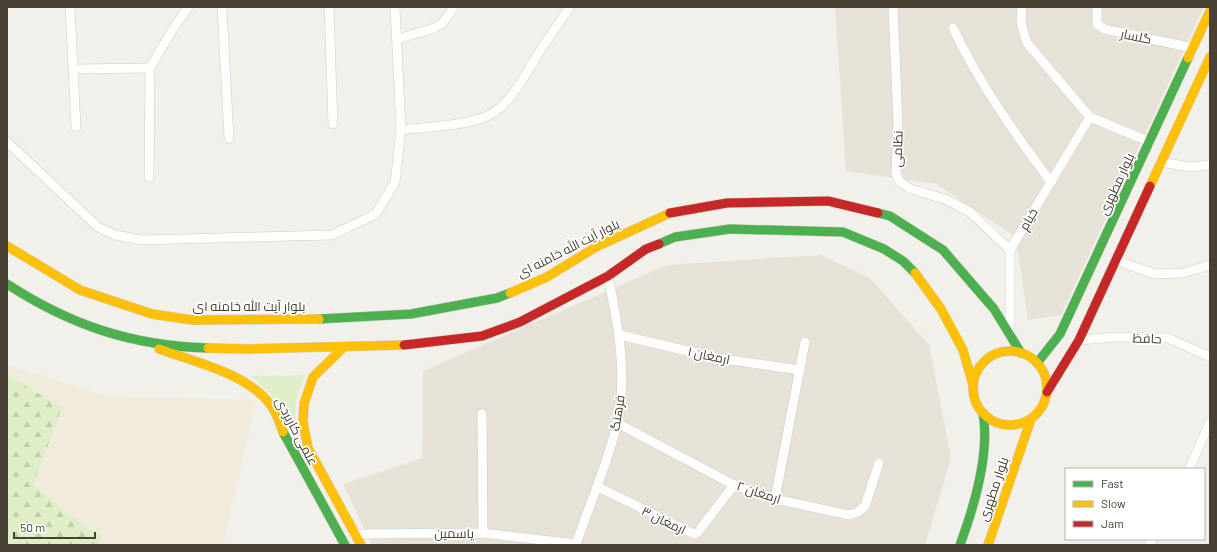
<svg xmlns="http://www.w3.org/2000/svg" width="1217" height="552" viewBox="0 0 1217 552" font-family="Barlow,Cairo,sans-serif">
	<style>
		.residential { fill: #e7e2d7 }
		.education { fill: #f1ebdb }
		.grass { fill: #deefc7 }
		.forest { fill: url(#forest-firs) }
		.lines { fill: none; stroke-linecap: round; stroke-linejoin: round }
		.street-casing { stroke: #d0cdc7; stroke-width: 10 }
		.fast-casing { stroke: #d2cdc0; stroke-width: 10 }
		.slow-casing { stroke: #d2cdc0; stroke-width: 10 }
		.jam-casing { stroke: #d2cdc0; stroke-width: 10 }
		.street { stroke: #fdfdfc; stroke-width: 9 }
		.fast { stroke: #4caf50; stroke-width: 9 }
		.slow { stroke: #ffc107; stroke-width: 9 }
		.jam { stroke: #c62828; stroke-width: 9 }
		.labels { text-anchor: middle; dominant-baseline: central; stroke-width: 3.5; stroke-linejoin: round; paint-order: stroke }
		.street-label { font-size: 13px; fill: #494234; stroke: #fff }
	</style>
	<defs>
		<pattern id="forest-firs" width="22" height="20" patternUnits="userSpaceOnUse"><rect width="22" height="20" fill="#deefc7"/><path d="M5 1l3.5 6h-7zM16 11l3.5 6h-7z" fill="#c0ceac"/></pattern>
	</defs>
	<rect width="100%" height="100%" fill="#f2f0ea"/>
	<!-- residential -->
	<g class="residential">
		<polygon points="835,7 1204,7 1061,315 1028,320 1016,237 936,184 846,171"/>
		<polygon points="821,255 870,278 929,345 951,458 925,545 372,545 343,484 422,458 423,371 667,265"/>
	</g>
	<!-- education -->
	<polygon class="education" points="7,365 108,396 256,400 223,545 7,545"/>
	<!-- grass -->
	<polygon class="grass" points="305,375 296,401 294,435 270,393 251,376"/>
	<!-- forest -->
	<polygon class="forest" points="7,375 62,407 33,485 68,513 102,537 98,545 7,545"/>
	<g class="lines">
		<!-- street casing -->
		<g class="street-casing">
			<g id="street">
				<polyline points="70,7 76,127"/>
				<polyline points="222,7 229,139"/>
				<polyline points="329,7 333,124"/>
				<polyline points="893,7 898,123 896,174 900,182 911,189 945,199 970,212 1010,250"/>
				<polyline points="1097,7 1097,24 1104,29 1193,48"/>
				<path d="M953 28C979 83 1015 134 1051 182"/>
				<polyline points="397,39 432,29 443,23 454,7"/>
				<polyline points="74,69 150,68"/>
				<polyline points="1090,117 1150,142"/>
				<path d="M401 130C427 127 461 126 485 117 510 107 526 74 539 52 549 37 560 22 570 7"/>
				<polyline points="7,142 98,227 115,235 142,240 332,235 376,214 395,182 401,130 395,7"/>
				<polyline points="1161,162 1190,167 1210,165"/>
				<polyline points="149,177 150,68 171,32 188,7"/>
				<polyline points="1116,260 1154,274 1183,273 1210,265"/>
				<polyline points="1010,333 1010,250 1090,117 1027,43 1021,23 1022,7"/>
				<polyline points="620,335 717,358 800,370"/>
				<polyline points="1079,340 1116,337 1168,338 1210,357"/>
				<polyline points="482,414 483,533"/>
				<polyline points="617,423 734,485 775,499 849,515 858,512 865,506 879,463"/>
				<polyline points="1189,469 1210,422"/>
				<polyline points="598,487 694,534 698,532 734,485"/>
				<polyline points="775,499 805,342"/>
				<polyline points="354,534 483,533 576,544"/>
				<path d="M576 545C589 505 607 466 617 424 628 375 618 324 608 276"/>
				<polyline points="1149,545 1153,539"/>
			</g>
		</g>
		<!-- fast casing -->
		<g class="fast-casing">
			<g id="fast">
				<polyline points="878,213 890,216 943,250 994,309 1021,353"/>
				<polyline points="659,244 675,237 730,229 843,232 884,249 903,261 915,273"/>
				<path d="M7 284C70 325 132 346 208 348"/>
				<polyline points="319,319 411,314 497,298 510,293"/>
				<polyline points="1037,363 1060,334 1188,58"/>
				<polyline points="283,432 345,545"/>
				<path d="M960 545C974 507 990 453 983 413"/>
			</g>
		</g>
		<!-- slow casing -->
		<g class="slow-casing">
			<g id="slow">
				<polyline points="1188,58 1210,11"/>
				<polyline points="1150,186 1210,57"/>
				<polyline points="7,246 80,290 152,314 192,320 319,319"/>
				<polyline points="915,273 941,309 963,350 973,385"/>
				<polyline points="510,293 547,277 596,247 670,213"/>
				<polyline points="344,347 313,377 304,404 303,422 308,448 361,545"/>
				<polyline points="208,348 249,349 404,345"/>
				<path d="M159 349C195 362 250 374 272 407 277 414 280 424 283 432"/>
				<circle cx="1010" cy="388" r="37"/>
				<polyline points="988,545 1031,419"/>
			</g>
		</g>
		<!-- jam casing -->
		<g class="jam-casing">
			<g id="jam">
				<polyline points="670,213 727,203 828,201 878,213"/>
				<polyline points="404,345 482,336 520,322 608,276 646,249 659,244"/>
				<polyline points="1047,392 1079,340 1150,186"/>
			</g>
		</g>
		<!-- street -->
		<use href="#street" class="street"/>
		<!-- fast -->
		<use href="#fast" class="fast"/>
		<!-- slow -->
		<use href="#slow" class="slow"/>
		<!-- jam -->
		<use href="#jam" class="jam"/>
	</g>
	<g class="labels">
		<!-- street labels -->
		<g class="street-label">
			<text transform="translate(1136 36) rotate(12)">گلسار</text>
			<text transform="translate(897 149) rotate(-88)">نظامی</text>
			<text transform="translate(1116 184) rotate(-65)">بلوار مطهری</text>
			<text transform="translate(1028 219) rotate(-60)">خیام</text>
			<text transform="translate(568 248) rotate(-27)">بلوار آیت الله خامنه ای</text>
			<text x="249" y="306">بلوار آیت الله خامنه ای</text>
			<text transform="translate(1147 338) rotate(2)">حافظ</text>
			<text transform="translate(709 355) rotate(12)">ارمغان ۱</text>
			<text transform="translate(617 413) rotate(-81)">فرهنگ</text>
			<text transform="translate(297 431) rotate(62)">علمی کاربردی</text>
			<text transform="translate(993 489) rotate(-71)">بلوار مطهری</text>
			<text transform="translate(759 492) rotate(18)">ارمغان ۲</text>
			<text transform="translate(664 520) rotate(26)">ارمغان ۳</text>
			<text x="454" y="533">یاسمین</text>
		</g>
	</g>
	<!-- border -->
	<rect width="1217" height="552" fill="none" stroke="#494234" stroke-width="16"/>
	<!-- legend -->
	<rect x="1065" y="468" width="140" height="72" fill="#ffffff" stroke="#b6b3ae"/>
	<rect x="1073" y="481" width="20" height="6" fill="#4caf50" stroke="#b6b3ae"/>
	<text x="1101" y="488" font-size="12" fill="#494234">Fast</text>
	<rect x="1073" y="501" width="20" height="6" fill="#ffc107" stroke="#b6b3ae"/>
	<text x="1101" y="508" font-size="12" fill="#494234">Slow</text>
	<rect x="1073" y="521" width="20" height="6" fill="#c62828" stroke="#b6b3ae"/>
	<text x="1101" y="528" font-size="12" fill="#494234">Jam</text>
	<!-- scale -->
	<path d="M14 532v6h81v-6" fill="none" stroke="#494234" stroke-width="2"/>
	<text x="20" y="532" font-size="12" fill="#494234" stroke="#ffffff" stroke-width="3" paint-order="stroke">50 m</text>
</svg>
